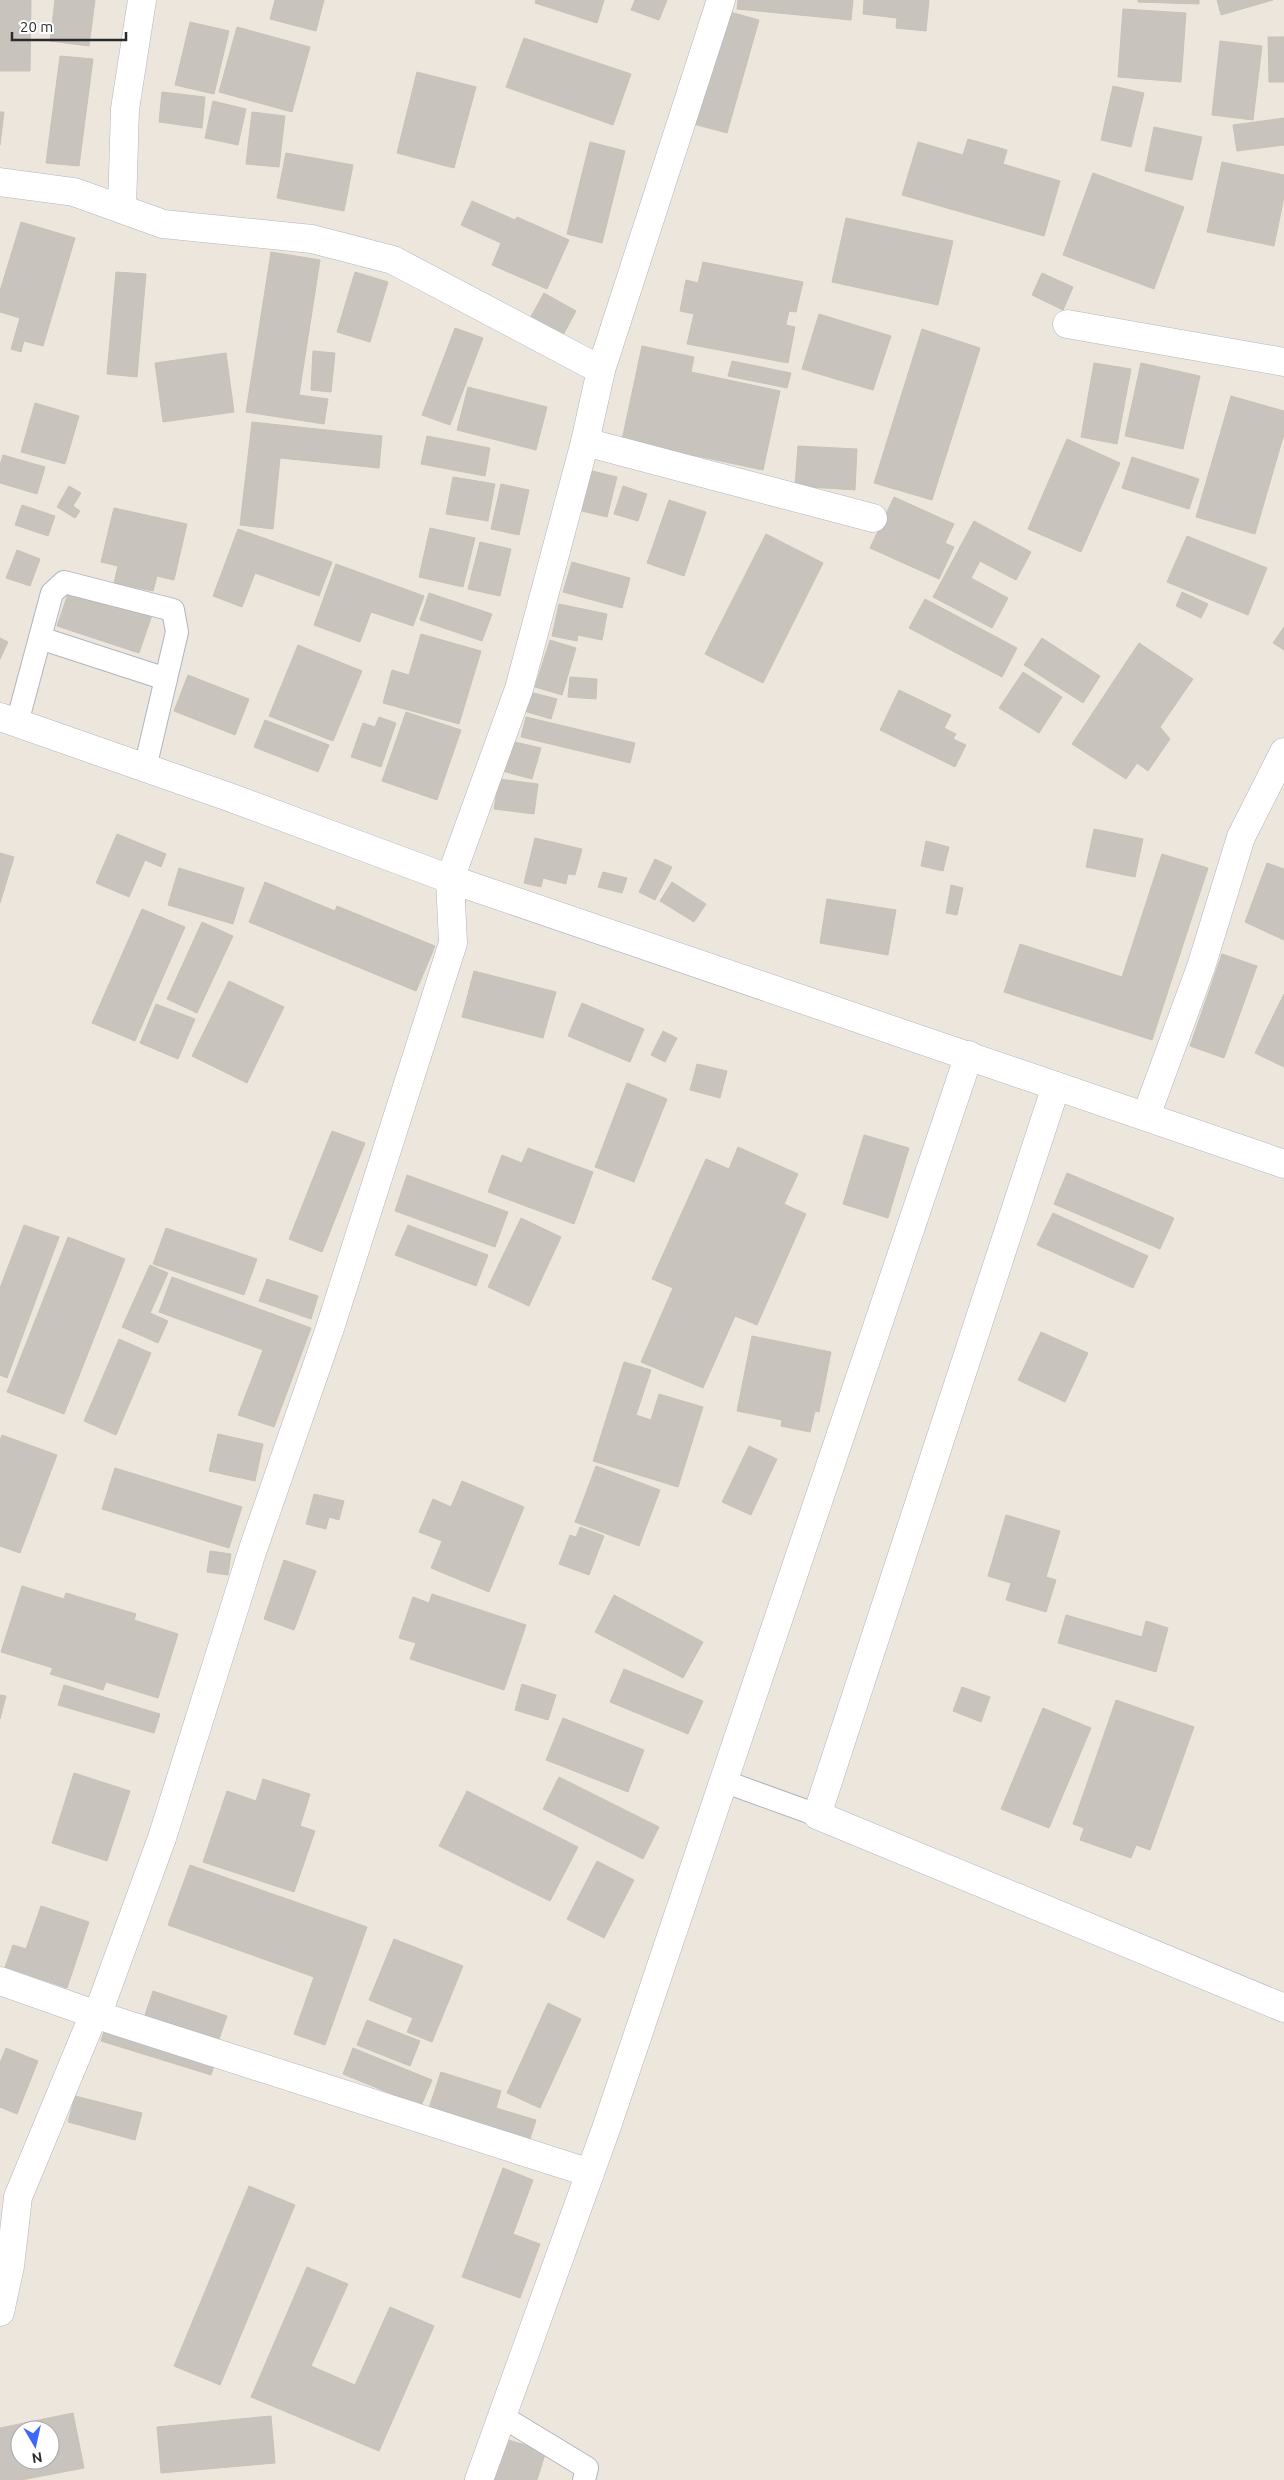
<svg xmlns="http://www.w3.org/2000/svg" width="1284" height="2480" viewBox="0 0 1284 2480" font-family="Ubuntu,sans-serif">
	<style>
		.building { fill: #c8c3bd; stroke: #c8c2b7; fill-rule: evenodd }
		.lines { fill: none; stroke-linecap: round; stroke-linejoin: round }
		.service-casing { stroke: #b1b4be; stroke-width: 24 }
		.minor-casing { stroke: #b1b4be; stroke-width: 29 }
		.tertiary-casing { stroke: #b1b4be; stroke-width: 29 }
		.service { stroke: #fff; stroke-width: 22 }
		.minor { stroke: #fff; stroke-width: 28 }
		.tertiary { stroke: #fff; stroke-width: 28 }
	</style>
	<rect width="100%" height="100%" fill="#ede6dd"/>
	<!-- building -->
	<g class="building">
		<polygon points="0,0 31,0 30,71 0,71"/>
		<polygon points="55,0 95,0 89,46 50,41"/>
		<polygon points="275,0 324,0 316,31 270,19"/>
		<polygon points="536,0 604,0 597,23 535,3"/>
		<polygon points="635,0 667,0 659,20 631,10"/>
		<polygon points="738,0 853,0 851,20 737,9"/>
		<polygon points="864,0 929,0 926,31 896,28 897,18 863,14"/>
		<polygon points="1138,0 1199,0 1199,4 1138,2"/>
		<polygon points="1217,0 1273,0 1221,15"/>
		<polygon points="1123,9 1186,13 1181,82 1118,77"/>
		<polygon points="723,10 759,20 727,133 690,123"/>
		<polygon points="190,22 229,31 214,94 175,85"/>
		<polygon points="237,27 310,47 292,112 219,92"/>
		<polygon points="1268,37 1284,37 1284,82 1269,82"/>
		<polygon points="524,38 631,74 613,125 506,87"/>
		<polygon points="1220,41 1262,46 1253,120 1212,115"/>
		<polygon points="60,56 93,59 79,166 46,163"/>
		<polygon points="417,72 476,87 454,168 397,153"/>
		<polygon points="1113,86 1144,93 1131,147 1101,140"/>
		<polygon points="162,92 205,97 202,128 159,122"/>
		<polygon points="213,101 246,109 238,145 205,138"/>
		<polygon points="0,112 4,112 0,145"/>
		<polygon points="252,112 285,116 279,167 246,164"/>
		<polygon points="1284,118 1284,145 1237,151 1233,125"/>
		<polygon points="1154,127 1202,137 1192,180 1145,171"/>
		<polygon points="968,139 1007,150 1003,164 1060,181 1044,236 902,195 918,142 963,155"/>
		<polygon points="590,142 625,151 602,243 567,234"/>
		<polygon points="286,153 353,165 344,211 277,198"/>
		<polygon points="1222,162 1284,175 1284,197 1274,246 1207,232"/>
		<polygon points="1093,173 1184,207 1154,289 1063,255"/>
		<polygon points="472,201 515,220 517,217 569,240 547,289 492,265 501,243 461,225"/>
		<polygon points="846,218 953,241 938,305 832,282"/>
		<polygon points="21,222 75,238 43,346 24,341 21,352 11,349 20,318 0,312 0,291"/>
		<polygon points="271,252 320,260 299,395 328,399 324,424 246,412"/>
		<polygon points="703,262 803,282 796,312 789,311 786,325 795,327 788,363 687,344 694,314 680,311 686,280 698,283"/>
		<polygon points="116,272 146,274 137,377 107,374"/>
		<polygon points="355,272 388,282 370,342 337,332"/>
		<polygon points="1042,273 1073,287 1063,310 1032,295"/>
		<polygon points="544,293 576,311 561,339 528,322"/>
		<polygon points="819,314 891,336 873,390 802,369"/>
		<polygon points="455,328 483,338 450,425 422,415"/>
		<polygon points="922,329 980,348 932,500 874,483"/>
		<polygon points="642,346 694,357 691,372 780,391 763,470 622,440"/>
		<polygon points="313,351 335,353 331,392 311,390"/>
		<polygon points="226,353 234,412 163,422 155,363"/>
		<polygon points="732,361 791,373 787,388 728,376"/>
		<polygon points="1094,363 1131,369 1117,444 1081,437"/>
		<polygon points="1141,363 1200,376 1183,449 1125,436"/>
		<polygon points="468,387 547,407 536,450 457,430"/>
		<polygon points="1231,396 1284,411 1284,434 1255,534 1196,517"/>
		<polygon points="35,403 79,416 65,464 21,452"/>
		<polygon points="252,422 382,436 379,468 280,458 273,529 240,525"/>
		<polygon points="427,436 490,448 485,476 421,464"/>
		<polygon points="1067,439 1120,463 1081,552 1028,529"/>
		<polygon points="798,446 857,449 855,490 795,486"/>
		<polygon points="3,455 45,467 37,494 0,483 0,465"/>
		<polygon points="1132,457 1199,479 1189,509 1122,488"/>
		<polygon points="592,471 617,477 607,517 582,511"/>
		<polygon points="453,477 495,484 488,521 446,514"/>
		<polygon points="501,484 529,490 519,535 491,529"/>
		<polygon points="69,486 81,493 73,506 80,511 75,518 57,507"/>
		<polygon points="623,486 647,494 638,521 614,514"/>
		<polygon points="894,497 954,524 945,543 954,547 939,579 870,548"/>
		<polygon points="669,500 706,512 684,576 647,563"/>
		<polygon points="22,505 55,516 48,536 15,525"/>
		<polygon points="114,508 187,524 174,580 157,576 153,591 114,583 118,566 101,562"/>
		<polygon points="974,521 1031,552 1016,580 980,561 971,578 1008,598 992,628 933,597"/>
		<polygon points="430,528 475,538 463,587 419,577"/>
		<polygon points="238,529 332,562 319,596 255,573 242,607 213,596"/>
		<polygon points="766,534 823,563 763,683 705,654"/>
		<polygon points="1187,536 1267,568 1248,615 1167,582"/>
		<polygon points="480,542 511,549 500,596 468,589"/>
		<polygon points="17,550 40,559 30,586 6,578"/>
		<polygon points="572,562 630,578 622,608 563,592"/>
		<polygon points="336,564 424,596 413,626 371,612 360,642 314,625"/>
		<polygon points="70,588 152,615 139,653 57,626"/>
		<polygon points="1182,592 1208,604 1201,618 1176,606"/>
		<polygon points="429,593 492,614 482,641 420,620"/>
		<polygon points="925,599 1017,648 1002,677 909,628"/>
		<polygon points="559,604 607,614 602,640 578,635 577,641 552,636"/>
		<polygon points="1284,627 1284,650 1273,643"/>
		<polygon points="421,634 481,651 459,724 383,703 392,670 409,675"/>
		<polygon points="0,638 8,642 0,659"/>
		<polygon points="1042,638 1100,676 1083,703 1024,665"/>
		<polygon points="550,640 576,648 562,695 535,687"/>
		<polygon points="1139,643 1193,679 1160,727 1170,739 1148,771 1137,763 1126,779 1072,744"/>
		<polygon points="298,645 362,671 333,741 269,716"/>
		<polygon points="1023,672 1062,697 1039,733 999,708"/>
		<polygon points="188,675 249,699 235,735 174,711"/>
		<polygon points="570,677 597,679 596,699 568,697"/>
		<polygon points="899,690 951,715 944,728 956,734 953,739 966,745 955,767 880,730"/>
		<polygon points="530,692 557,699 551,719 524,711"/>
		<polygon points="406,712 461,730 437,800 382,781"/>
		<polygon points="379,717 396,723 381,767 351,757 363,723 375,727"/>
		<polygon points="526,717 635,743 630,763 521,737"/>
		<polygon points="265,720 329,745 318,772 254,747"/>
		<polygon points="510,741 541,748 532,779 502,771"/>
		<polygon points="499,779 538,784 534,814 494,809"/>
		<polygon points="1094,829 1143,839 1135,877 1086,867"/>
		<polygon points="117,834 166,854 161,867 145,860 129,897 96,883"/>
		<polygon points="535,838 582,849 575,875 568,874 566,884 543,878 541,887 524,883"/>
		<polygon points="926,841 949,847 943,871 921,866"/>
		<polygon points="0,853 14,857 0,903"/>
		<polygon points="1162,854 1208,868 1152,1040 1004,992 1020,944 1122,977"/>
		<polygon points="655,859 672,867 655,900 639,892"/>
		<polygon points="1267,863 1284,869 1284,940 1245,922"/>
		<polygon points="179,868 244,888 233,924 168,905"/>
		<polygon points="603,872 627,878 622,893 598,887"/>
		<polygon points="265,882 335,911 337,906 435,946 416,991 249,922"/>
		<polygon points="672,882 706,904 694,922 660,901"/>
		<polygon points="951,885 963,888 957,915 946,913"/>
		<polygon points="827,899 896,910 888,955 820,943"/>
		<polygon points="142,909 185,927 135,1041 92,1023"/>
		<polygon points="202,922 233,936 197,1013 167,999"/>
		<polygon points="1222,954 1257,966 1224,1058 1190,1046"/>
		<polygon points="474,971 556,992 543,1038 462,1017"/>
		<polygon points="229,981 284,1007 247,1083 192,1056"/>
		<polygon points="1284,994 1284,1067 1255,1053"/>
		<polygon points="582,1003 644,1029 630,1062 568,1036"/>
		<polygon points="156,1004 195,1019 178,1059 140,1043"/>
		<polygon points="663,1031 677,1038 665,1062 651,1055"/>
		<polygon points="697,1064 727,1071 720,1098 690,1090"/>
		<polygon points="627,1083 667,1099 634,1182 595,1167"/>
		<polygon points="332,1131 365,1143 322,1252 289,1239"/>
		<polygon points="864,1135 909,1148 888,1218 843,1204"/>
		<polygon points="738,1147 798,1174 784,1204 806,1214 757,1325 735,1316 703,1388 641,1362 673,1288 652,1279 706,1159 729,1169"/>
		<polygon points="528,1148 593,1172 574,1224 488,1192 502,1155 522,1163"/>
		<polygon points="1067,1173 1174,1218 1160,1249 1054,1204"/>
		<polygon points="407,1175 508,1212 495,1247 395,1211"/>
		<polygon points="1053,1213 1148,1256 1133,1288 1037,1245"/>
		<polygon points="521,1218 561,1237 529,1306 488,1287"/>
		<polygon points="24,1225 59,1237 7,1378 0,1375 0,1288"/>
		<polygon points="408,1225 488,1255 476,1286 395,1255"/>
		<polygon points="166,1228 257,1259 244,1295 153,1264"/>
		<polygon points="68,1237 125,1259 64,1414 7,1392"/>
		<polygon points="150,1265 168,1273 150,1313 168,1321 158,1343 122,1327"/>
		<polygon points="172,1277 311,1328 274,1427 238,1415 263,1350 159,1312"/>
		<polygon points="267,1279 318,1296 311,1319 259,1301"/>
		<polygon points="1041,1332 1088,1353 1065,1402 1018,1380"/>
		<polygon points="752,1336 831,1352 819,1412 815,1411 810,1432 781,1426 782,1420 737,1411"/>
		<polygon points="119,1339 151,1353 116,1435 84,1421"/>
		<polygon points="624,1362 651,1370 636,1415 651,1420 659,1394 703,1407 678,1487 593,1461"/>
		<polygon points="218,1434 263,1444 255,1481 209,1471"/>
		<polygon points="2,1435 57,1455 20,1553 0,1546 0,1441"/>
		<polygon points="749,1446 777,1459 751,1515 722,1502"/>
		<polygon points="596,1466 660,1490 639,1546 575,1522"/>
		<polygon points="115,1468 242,1507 229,1548 102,1509"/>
		<polygon points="462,1481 524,1507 489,1592 431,1568 442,1541 419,1532 433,1499 451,1507"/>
		<polygon points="314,1494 344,1501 339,1520 329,1517 326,1529 306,1524"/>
		<polygon points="1006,1515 1060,1531 1046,1577 1056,1580 1046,1612 1006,1600 1011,1583 988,1576"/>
		<polygon points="580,1527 604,1536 589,1575 559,1564 570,1535 576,1537"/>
		<polygon points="210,1551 231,1554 228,1575 207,1572"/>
		<polygon points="284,1560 316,1571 294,1630 264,1619"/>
		<polygon points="22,1586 64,1599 66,1593 136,1614 134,1620 178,1634 158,1698 106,1682 103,1690 50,1674 53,1668 1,1652"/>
		<polygon points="432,1594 526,1625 504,1690 410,1659 416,1643 399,1638 413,1597 429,1603"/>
		<polygon points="614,1595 703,1642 683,1678 595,1632"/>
		<polygon points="1066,1615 1142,1637 1146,1621 1168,1628 1156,1672 1058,1643"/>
		<polygon points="624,1669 703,1701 688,1734 610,1702"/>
		<polygon points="522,1684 556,1695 548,1720 515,1710"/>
		<polygon points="64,1685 160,1714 154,1733 58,1705"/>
		<polygon points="962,1687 990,1697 981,1722 953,1711"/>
		<polygon points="0,1695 6,1696 0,1719"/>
		<polygon points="1116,1700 1194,1727 1150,1850 1136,1845 1131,1858 1080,1840 1084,1828 1073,1824"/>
		<polygon points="1043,1708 1091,1728 1049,1828 1001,1809"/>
		<polygon points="563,1718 644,1750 628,1792 546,1760"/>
		<polygon points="74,1773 130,1791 107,1861 52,1843"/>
		<polygon points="559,1777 659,1827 643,1859 543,1809"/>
		<polygon points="263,1779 310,1794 300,1826 315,1831 294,1892 203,1862 227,1791 256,1801"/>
		<polygon points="467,1791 578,1847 550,1901 439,1846"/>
		<polygon points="597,1861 634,1880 604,1938 567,1919"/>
		<polygon points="190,1865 367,1927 325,2045 294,2034 314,1977 168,1925"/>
		<polygon points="41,1906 89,1922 67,1988 5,1967 13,1945 26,1949"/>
		<polygon points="394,1939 463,1966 432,2042 407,2032 413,2018 369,2000"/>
		<polygon points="153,1991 227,2016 218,2042 144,2018"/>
		<polygon points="548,2003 581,2019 540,2108 507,2093"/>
		<polygon points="110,2013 220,2047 211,2075 101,2041"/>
		<polygon points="367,2020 420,2041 410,2066 357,2045"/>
		<polygon points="6,2048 38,2061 17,2114 0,2107 0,2063"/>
		<polygon points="353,2048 432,2080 421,2106 343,2074"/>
		<polygon points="441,2072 501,2091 496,2108 536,2120 529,2142 428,2111"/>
		<polygon points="75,2096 142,2113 135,2140 68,2122"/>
		<polygon points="503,2168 533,2180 513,2234 540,2244 520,2298 462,2277"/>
		<polygon points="249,2186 295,2205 220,2385 174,2366"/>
		<polygon points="307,2267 348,2284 311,2366 355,2385 390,2307 434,2326 379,2451 251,2397"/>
		<path d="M73 2413 84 2468 21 2480H0V2428ZM20 2430H50V2460H20Z"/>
		<polygon points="271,2416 275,2463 161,2473 157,2427"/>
		<polygon points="505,2439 546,2451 537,2480 493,2480"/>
	</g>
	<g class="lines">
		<!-- service casing -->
		<g class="service-casing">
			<g id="service">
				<polyline points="40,638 166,679"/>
				<polyline points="17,723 52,593 64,582 173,610 177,632 145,768"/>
				<polyline points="723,1781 817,1815"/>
				<polyline points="503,2417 587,2468 584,2480"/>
			</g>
		</g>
		<!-- minor casing -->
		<g class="minor-casing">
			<g id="minor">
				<polyline points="0,182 74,192 163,224 312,239 393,260 601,370"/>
				<polyline points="122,208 125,109 142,0"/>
				<polyline points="1067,324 1284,362"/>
				<polyline points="585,442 873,518"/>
				<polyline points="1056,1086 817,1815 1284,2008"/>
				<polyline points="1146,1116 1201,967 1241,837 1284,752"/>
				<polyline points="0,1981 94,2014 590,2173"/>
				<polyline points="98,2013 162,1838 252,1552 330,1328 453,943 450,879 519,689 585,442 601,370 721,0"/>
				<polyline points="0,2312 10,2266 18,2197 94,2014"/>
				<polyline points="479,2480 607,2126 969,1055"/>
			</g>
		</g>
		<!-- tertiary casing -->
		<g class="tertiary-casing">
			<polyline id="tertiary" points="0,717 229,797 450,879 1284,1164"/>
		</g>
		<!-- service -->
		<use href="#service" class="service"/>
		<!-- minor -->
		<use href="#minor" class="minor"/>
		<!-- tertiary -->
		<use href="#tertiary" class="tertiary"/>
	</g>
	<!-- north arrow -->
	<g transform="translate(35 2445) rotate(171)"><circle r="24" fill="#ffffff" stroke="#aaaaaa"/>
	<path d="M0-4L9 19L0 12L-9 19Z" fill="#3e66f9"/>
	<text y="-8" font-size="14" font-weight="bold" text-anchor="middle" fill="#2b2b2b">N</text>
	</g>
	<!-- scale -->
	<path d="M12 32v8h114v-8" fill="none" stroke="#2b2b2b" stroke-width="2.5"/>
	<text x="20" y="32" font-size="15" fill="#2b2b2b" stroke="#ffffff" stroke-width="4" paint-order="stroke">20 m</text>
</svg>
